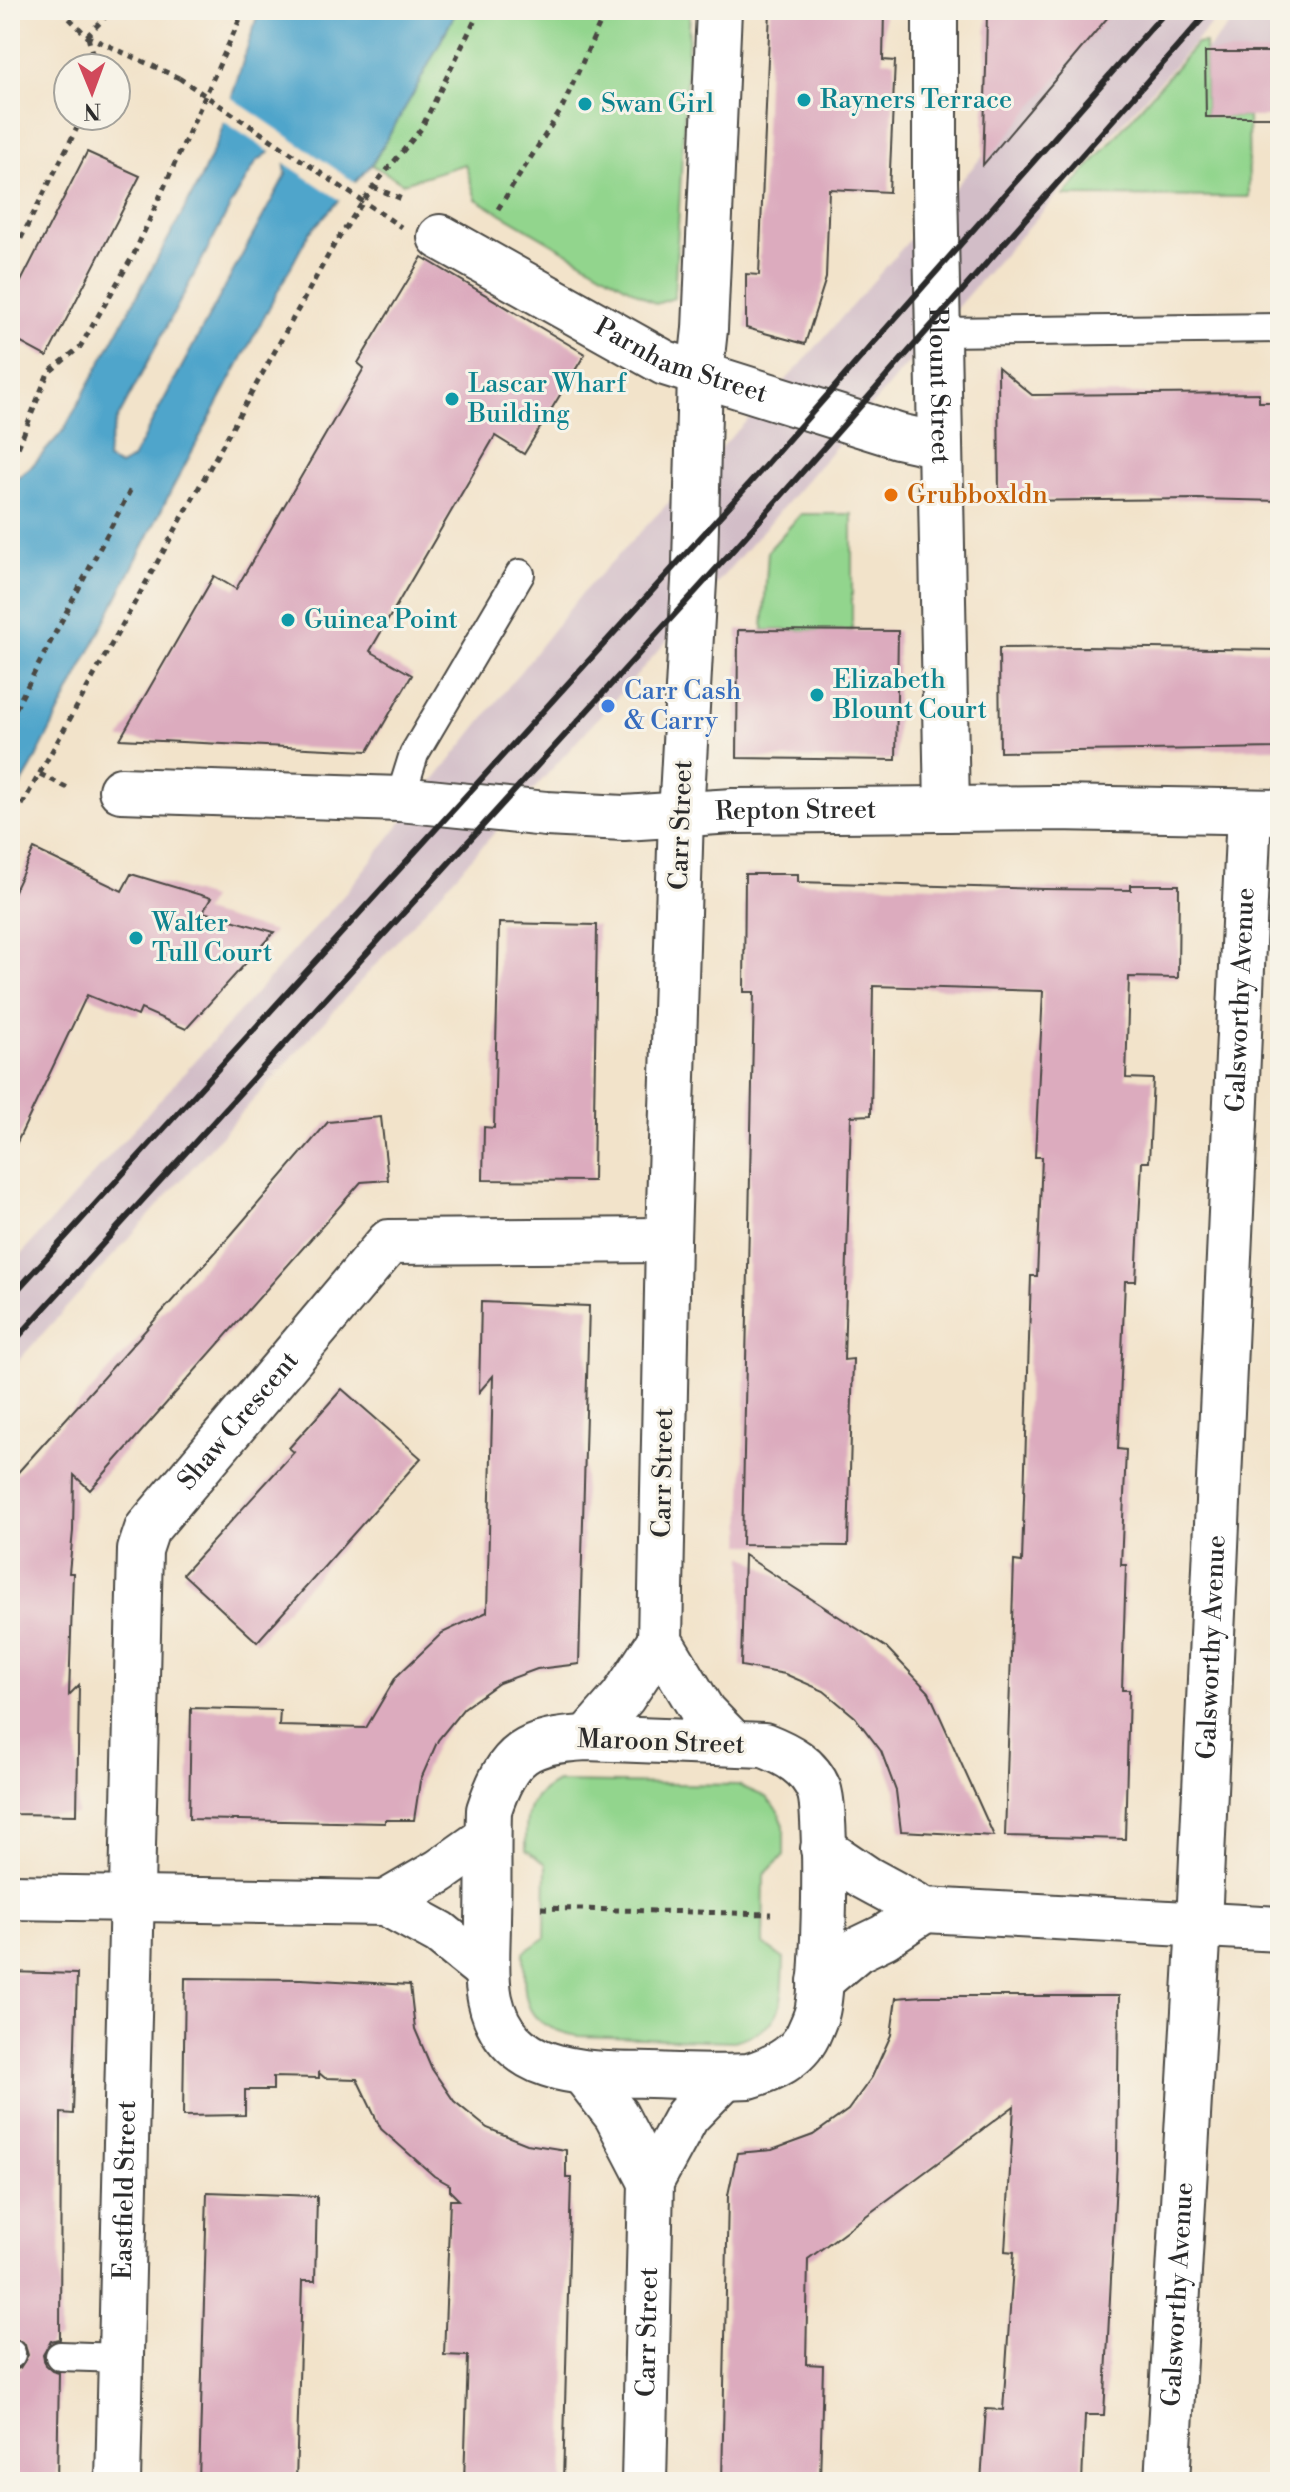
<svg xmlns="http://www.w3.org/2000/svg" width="1290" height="2492" viewBox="0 0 1290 2492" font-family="'Libre Bodoni',serif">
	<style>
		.industrial { fill: #d2bdc7 }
		.green { fill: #92d58d; stroke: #5e805c; stroke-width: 2 }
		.water { fill: #4fa5cb; stroke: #3d687b; stroke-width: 2; fill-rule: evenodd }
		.pier { fill: #f2e3ca }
		.building { fill: #dcabbe }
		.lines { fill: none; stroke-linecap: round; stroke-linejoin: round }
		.lane-casing { stroke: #494743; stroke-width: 32 }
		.street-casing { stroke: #494743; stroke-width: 48 }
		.path { stroke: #494743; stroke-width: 5; stroke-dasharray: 6 6; stroke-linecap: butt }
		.lane { stroke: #fff; stroke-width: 28 }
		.street { stroke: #fff; stroke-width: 44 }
		.rail { stroke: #2b2b2b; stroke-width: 6 }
		.path-bridge { stroke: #494743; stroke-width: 5; stroke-dasharray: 6 6; stroke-linecap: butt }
		.culture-dot { fill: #0f9aa8; stroke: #f7f3e8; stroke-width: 3 }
		.food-dot { fill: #e8710a; stroke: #f7f3e8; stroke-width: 3 }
		.shop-dot { fill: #3f7fe0; stroke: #f7f3e8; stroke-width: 3 }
		.labels { text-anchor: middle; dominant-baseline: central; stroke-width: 6; stroke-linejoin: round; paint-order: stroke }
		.culture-label { font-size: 26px; fill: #0d838f; stroke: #f7f3e8; text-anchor: start }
		.street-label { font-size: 26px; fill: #2b2b2b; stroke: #f7f3e8 }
		.food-label { font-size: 26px; fill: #c56008; stroke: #f7f3e8; text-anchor: start }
		.shop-label { font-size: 26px; fill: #366cbe; stroke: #f7f3e8; text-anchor: start }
	</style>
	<rect width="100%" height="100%" fill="#f7f3e8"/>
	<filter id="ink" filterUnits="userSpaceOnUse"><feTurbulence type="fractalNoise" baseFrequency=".0125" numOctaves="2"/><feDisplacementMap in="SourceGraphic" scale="16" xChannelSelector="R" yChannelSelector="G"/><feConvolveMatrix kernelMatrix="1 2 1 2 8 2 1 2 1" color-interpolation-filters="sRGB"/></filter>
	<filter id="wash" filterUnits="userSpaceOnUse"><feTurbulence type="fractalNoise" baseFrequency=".006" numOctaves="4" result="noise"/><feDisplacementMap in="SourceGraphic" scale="32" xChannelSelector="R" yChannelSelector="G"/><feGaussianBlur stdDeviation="1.8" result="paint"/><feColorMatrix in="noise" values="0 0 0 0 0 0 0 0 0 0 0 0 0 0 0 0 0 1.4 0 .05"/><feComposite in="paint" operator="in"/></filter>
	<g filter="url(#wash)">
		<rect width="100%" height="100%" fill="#f2e3ca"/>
		<!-- industrial -->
		<g class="industrial">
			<polygon points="1110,10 1224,10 980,281 644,667 10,1370 10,1267 344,895 583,592 801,364"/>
			<polygon points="1243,10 1280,10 1280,52 1205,52"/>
		</g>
		<!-- green -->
		<g class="green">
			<polygon points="457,10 690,10 674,298 656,304 476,199 465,164 403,183 372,165 413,94"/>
			<polygon points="1205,43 1206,116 1248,117 1249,197 1064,196 1196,44"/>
			<polygon points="801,514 852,514 852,631 763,630 768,551"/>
			<path d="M557 1782 738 1785 766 1797 778 1811 784 1825V1855L764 1875 763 1944 784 1959C782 2006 785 2028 733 2041L577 2036C521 2024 524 2001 524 1952L545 1938 546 1864 526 1850C526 1816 524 1799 557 1782Z"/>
		</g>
		<!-- water -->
		<path class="water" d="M259 10H457L413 94 372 164 309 233 171 491 32 766 10 803V483L32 466 64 430 197 186 219 138ZM274 149 283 153 286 174 132 459 120 466 107 460 108 447 116 422 231 205 257 161Z"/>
		<!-- pier -->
		<polygon class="pier" points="228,96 233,99 359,185 343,202 280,160 280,155 273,154 220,119"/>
		<g id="blocks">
			<!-- building -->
			<g class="building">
				<polygon points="770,10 884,10 883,60 895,61 889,192 829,189 826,278 805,344 746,328 746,274 759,275"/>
				<polygon points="987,10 1114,10 983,165 986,67"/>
				<polygon points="1205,52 1280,52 1280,117 1206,117"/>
				<polygon points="87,152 140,176 47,357 10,337 10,303"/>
				<polygon points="422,257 585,354 524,454 495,436 370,651 412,675 368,751 120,739 214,576 236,589 364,368 358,363"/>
				<polygon points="998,367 1032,395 1259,393 1259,402 1280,402 1280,501 1198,499 999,501"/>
				<polygon points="738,630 898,631 896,760 737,758"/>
				<polygon points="1085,647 1280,650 1280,748 1000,752 999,648"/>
				<polygon points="34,849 122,891 131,874 211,898 203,912 274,932 186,1029 141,1009 138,1016 87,995 10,1157 10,899"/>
				<polygon points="745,874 798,874 798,882 1044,889 1131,890 1131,885 1179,885 1178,978 1129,977 1126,1078 1153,1079 1149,1162 1142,1162 1136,1281 1125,1281 1118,1449 1126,1450 1121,1565 1126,1565 1122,1690 1129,1690 1125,1839 1005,1836 1014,1561 1022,1562 1031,1276 1037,1276 1042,1157 1035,1157 1043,991 873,986 871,1115 851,1116 844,1360 853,1359 848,1546 742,1545 754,992 744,992"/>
				<polygon points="499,923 597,925 593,1181 483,1180 484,1127 494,1128"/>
				<polygon points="381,1117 388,1180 361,1182 90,1490 74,1475 73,1531 69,1573 73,1573 69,1695 79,1685 77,1815 10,1814 12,1479 231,1235 328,1122"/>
				<polygon points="481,1302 589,1306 579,1664 537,1669 499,1683 464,1708 438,1740 420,1781 414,1820 385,1820 385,1823 189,1819 191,1708 280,1710 279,1726 366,1728 396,1677 442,1633 487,1612 493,1376 479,1392"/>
				<polygon points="342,1389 421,1458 257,1642 183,1574 294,1452 289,1448"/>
				<polygon points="744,1555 887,1648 929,1692 994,1836 901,1831 896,1791 881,1751 855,1717 824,1691 785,1674 741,1666"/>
				<polygon points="10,1972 77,1974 73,2114 61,2113 60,2339 51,2341 43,2355 45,2365 52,2371 59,2373 57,2482 10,2482 11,2371 20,2368 28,2355 25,2345 12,2337"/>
				<polygon points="185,1978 301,1979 410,1985 415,2029 432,2069 454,2101 487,2128 527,2144 566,2150 566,2178 571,2178 563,2482 464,2482 468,2356 444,2355 450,2200 459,2200 450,2191 450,2185 434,2176 381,2129 357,2079 325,2078 319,2073 319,2078 273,2077 273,2090 245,2090 245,2115 183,2116"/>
				<polygon points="924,1996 1119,1996 1117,2161 1104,2415 1085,2415 1082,2482 981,2482 986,2409 1003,2410 1014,2252 1005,2251 1014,2106 808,2259 806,2364 823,2365 820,2482 722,2482 728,2195 737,2153 772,2150 813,2135 848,2110 872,2077 891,2035 896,1998"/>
				<polygon points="207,2192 317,2196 315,2281 302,2281 296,2482 199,2482"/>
			</g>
		</g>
	</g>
	<g filter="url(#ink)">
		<use href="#blocks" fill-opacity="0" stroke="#494743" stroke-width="2"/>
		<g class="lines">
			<!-- lane casing -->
			<g class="lane-casing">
				<g id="lane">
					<polyline points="938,332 1280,328"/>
					<polyline points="400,799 414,754 520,574"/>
					<polyline points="10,2354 11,2354"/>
					<polyline points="60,2356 121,2358"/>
				</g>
			</g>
			<!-- street casing -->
			<g class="street-casing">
				<g id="street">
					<polyline points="719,10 705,329 700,375 695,563 681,815 668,1240 660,1641 703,1712 732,1742"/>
					<path id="s1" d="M935 10V181L947 809"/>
					<path id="s2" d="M440 237 665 363 898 436 939 445"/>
					<path id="s3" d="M121 790 400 799 546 814 624 818 733 811 1055 808 1280 812"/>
					<path d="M587 1738 764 1745C787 1754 809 1765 819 1790 828 1814 824 1984 817 2012 815 2020 811 2028 808 2035 797 2058 772 2069 749 2076 716 2078 684 2076 651 2075 589 2074 507 2078 490 1999 485 1974 488 1946 488 1920 489 1883 488 1846 489 1810 508 1752 527 1741 587 1738Z"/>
					<polyline points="587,1738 623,1697 660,1641"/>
					<polyline points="823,1849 866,1878 925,1910 1280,1929"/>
					<polyline points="10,1897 385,1903 440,1933 487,1971"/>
					<polyline points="385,1903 440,1871 488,1837"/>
					<polyline points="820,1981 857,1950 884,1937 925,1910"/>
					<polyline points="584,2074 616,2115 651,2182"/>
					<path id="s4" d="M118 2482 140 1550 147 1529 389 1242 668 1240"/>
					<path id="s5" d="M644 2482 651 2182 687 2116 725 2077"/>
					<path id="s6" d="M1167 2482 1199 1924 1249 812"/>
				</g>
			</g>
			<!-- path -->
			<g class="path">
				<polyline points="61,10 87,36 179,78"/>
				<polyline points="87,36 112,10"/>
				<polyline points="88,37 96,68"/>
				<polyline points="373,187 402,199"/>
				<polyline points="498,209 561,110 606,10"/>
				<polyline points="10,260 83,116"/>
				<polyline points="10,456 18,448 48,373 80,347 134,254 244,10"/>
				<polyline points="10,719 132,487"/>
				<polyline points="40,774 68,788"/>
				<polyline points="22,805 334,245 373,187 421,129 480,10"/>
				<polyline points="541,1908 771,1914"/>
			</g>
			<!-- lane -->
			<use href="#lane" class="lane"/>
			<!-- street -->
			<use href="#street" class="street"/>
			<!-- rail -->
			<g class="rail">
				<polyline points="10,1298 750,483 1167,10"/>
				<polyline points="10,1346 744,538 1210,10"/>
			</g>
			<!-- path-bridge -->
			<polyline class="path-bridge" points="179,78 401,227"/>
		</g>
	</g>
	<!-- markers -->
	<g class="culture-dot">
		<circle cx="804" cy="100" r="8"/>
		<circle cx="585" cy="104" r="8"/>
		<circle cx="452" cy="399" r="8"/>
		<circle cx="288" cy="620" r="8"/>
		<circle cx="817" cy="695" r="8"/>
		<circle cx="136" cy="938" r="8"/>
	</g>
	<circle class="food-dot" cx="891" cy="495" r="8"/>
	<circle class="shop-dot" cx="608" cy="706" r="8"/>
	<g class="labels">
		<!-- culture labels -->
		<g class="culture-label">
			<text x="820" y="100">Rayners Terrace</text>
			<text x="601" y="104">Swan Girl</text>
			<text x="468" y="384">Lascar Wharf<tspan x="468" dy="30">Building</tspan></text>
			<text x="304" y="620">Guinea Point</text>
			<text x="833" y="680">Elizabeth<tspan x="833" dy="30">Blount Court</tspan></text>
			<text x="152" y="923">Walter<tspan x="152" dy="30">Tull Court</tspan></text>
		</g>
		<!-- street labels -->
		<g class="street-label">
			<text stroke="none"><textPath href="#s2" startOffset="272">Parnham Street</textPath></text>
			<text stroke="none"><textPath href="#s1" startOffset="376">Blount Street</textPath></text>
			<text stroke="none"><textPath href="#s3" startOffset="676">Repton Street</textPath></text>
			<text transform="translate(681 825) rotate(-88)">Carr Street</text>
			<text stroke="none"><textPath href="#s6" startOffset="1484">Galsworthy Avenue</textPath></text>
			<text stroke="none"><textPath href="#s4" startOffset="1096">Shaw Crescent</textPath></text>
			<text transform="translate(663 1473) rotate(-89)">Carr Street</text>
			<text stroke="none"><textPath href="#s6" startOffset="836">Galsworthy Avenue</textPath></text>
			<text transform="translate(661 1742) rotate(2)">Maroon Street</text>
			<text stroke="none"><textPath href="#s4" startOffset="292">Eastfield Street</textPath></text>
			<text stroke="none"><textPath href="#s6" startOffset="188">Galsworthy Avenue</textPath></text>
			<text stroke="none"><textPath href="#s5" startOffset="150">Carr Street</textPath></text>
		</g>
		<!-- food labels -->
		<g class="food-label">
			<text x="907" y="495">Grubboxldn</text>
		</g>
		<!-- shop labels -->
		<g class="shop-label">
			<text x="624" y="691">Carr Cash<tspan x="624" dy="30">&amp; Carry</tspan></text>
		</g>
	</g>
	<!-- margin -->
	<rect width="1290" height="2492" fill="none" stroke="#f7f3e8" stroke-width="40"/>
	<!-- north arrow -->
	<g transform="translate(92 92) rotate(179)"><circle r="38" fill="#f7f3e8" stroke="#a5a39c" stroke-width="2"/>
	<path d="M0-6L14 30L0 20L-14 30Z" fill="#d1495b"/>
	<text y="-12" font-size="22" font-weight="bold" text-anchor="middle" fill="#2b2b2b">N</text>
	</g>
</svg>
